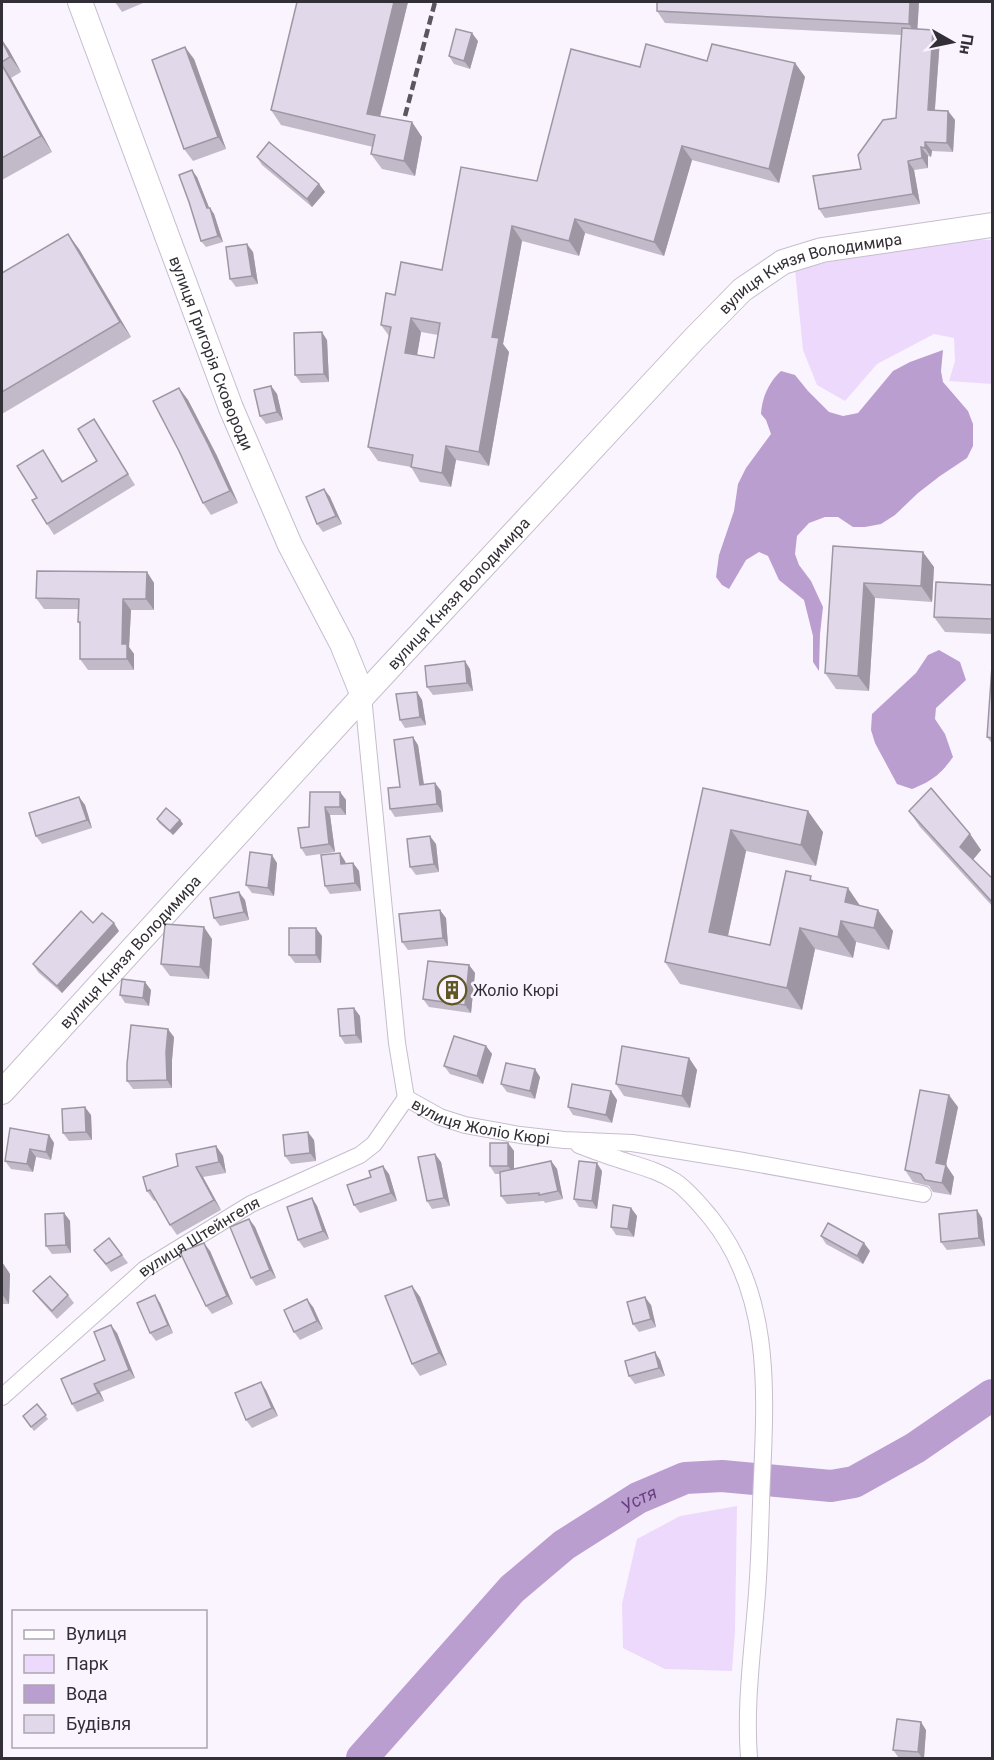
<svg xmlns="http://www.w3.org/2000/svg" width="994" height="1760" viewBox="0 0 994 1760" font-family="Roboto,sans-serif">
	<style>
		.green { fill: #edd9fc }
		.water { fill: #bb9ed0 }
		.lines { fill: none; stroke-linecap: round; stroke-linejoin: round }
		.river { stroke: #bb9ed0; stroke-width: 32 }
		.street-casing { stroke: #c7bdce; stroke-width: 18 }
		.secondary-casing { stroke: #c7bdce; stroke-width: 26 }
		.street { stroke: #fff; stroke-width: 16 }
		.secondary { stroke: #fff; stroke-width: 24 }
		.rail { stroke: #5b575f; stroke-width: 4.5; stroke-dasharray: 9 4.5; stroke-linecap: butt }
		.wall { fill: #c2bac8; fill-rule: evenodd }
		.shaded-wall { fill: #9e97a3 }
		.building { fill: #e1d8e9; stroke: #9e97a3; stroke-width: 1.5; fill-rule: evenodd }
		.labels { text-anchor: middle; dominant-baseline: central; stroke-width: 5; stroke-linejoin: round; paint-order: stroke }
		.street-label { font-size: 16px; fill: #332f36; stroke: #faf4ff }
		.poi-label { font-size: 16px; fill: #332f36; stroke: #faf4ff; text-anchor: start }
		.water-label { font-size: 18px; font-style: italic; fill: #674180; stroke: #faf4ff }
	</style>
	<rect width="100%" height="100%" fill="#faf4ff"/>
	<!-- green -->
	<g class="green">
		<polygon points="968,239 992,240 992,384 949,381 955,361 954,338 934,334 877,364 845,401 817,385 803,350 795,270 817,264"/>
		<polygon points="737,1506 735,1631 732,1671 665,1669 623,1648 622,1604 637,1539 680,1516"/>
	</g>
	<!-- water -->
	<g class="water">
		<path d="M943 350 941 371 943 382 968 411 973 424V446L967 458 940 476 918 493 895 515 881 524 865 527H853L838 517H825L809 523 797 536 795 554 799 565 811 581 823 607 820 634 819 671 813 662V636L804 600 779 580 768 556 759 552 746 560 729 589 722 585 716 577 719 555 734 511 738 484 746 468 771 434 766 420 761 414C762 397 769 382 781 371L795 375 808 391 829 412 843 416 858 413 893 371 910 362Z"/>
		<path d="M939 650 960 662 966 680 936 708 935 719 945 734 953 757C940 775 932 781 912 789L897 784 875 743 871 730 872 714 916 673 928 655Z"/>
	</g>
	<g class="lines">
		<!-- river -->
		<path class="river" id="s1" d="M362 1758 512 1589 564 1545 638 1498 685 1478 722 1476 831 1486 854 1482 915 1448 992 1395"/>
		<!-- street casing -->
		<g class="street-casing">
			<g id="street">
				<path id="s2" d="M363 696 397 1043 406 1098 440 1117 465 1125 520 1135 564 1140 632 1143 743 1161 923 1194"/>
				<path d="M579 1145C592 1150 605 1155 618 1159 638 1166 658 1170 676 1182 690 1192 700 1205 711 1218 771 1293 766 1387 762 1478 760 1520 760 1563 756 1605 752 1656 745 1707 749 1758"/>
				<path id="s3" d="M2 1397 145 1269 251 1204 360 1155 374 1144 406 1098"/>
			</g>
		</g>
		<!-- secondary casing -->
		<g class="secondary-casing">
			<g id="secondary">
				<path id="s4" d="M80 2 231 408 290 545 342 644 363 696"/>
				<path id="s5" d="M2 1092 363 696 693 340 742 290 783 262 822 250 992 225"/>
			</g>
		</g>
		<!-- street -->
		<use href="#street" class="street"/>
		<!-- secondary -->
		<use href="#secondary" class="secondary"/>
		<!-- rail -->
		<polyline class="rail" points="405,116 435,2"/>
	</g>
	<!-- wall -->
	<g class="wall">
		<polygon points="115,2 142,2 143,3 122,12"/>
		<polygon points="297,2 408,2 380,116 422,137 415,176 382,169 371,154 373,147 281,125 271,110"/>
		<polygon points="657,2 919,2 917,29 940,39 935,110 948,111 955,120 953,152 932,151 931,157 928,156 928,168 914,170 920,204 825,218 819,209 861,169 896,118 902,35 665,23 657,11"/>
		<polygon points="2,40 9,50 21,72 11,78 52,152 2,180"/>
		<polygon points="478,41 470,69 454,64 449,56"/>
		<polygon points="194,59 226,149 193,161 184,149"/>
		<path d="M707 61 795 63 805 77 779 183 692 160 664 256 585 233 579 256 522 241 503 344 509 352 489 466 456 460 451 487 420 482 411 467 378 461 368 447 389 336 381 325 395 295 442 270 537 181 640 67ZM421 332 438 335 434 358 417 355Z"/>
		<polygon points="257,157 319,184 325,192 312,207 262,165"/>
		<polygon points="197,177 209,208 214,214 223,242 206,247 201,241"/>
		<polygon points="79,249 131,337 2,414 2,273"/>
		<polygon points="253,252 258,284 236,287 230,279"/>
		<polygon points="327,340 329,382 301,383 295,375"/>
		<polygon points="271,386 277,394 283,420 266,424 260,416"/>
		<polygon points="179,388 188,400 217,456 238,503 211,515 203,503"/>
		<polygon points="101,430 135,485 54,535 47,524 37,498 43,450 63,481 97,461"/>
		<polygon points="324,489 330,497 342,524 323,532 317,524"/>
		<polygon points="833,546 934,567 932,602 875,598 869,691 836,689 825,673"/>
		<polygon points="147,572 154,583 154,610 131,610 129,647 134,654 134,670 88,670 80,659 80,625 78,622 79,609 44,609 36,598"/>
		<polygon points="993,585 993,634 945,632 934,617"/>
		<polygon points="993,652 993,745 987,737"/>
		<polygon points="470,669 473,691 433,695 427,687"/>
		<polygon points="417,692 422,700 426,725 405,728 400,720"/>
		<polygon points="418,745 424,784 435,783 441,791 443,812 395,817 390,809"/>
		<polygon points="703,788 823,832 816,866 746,851 728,936 770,945 815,881 861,906 893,931 889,950 856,942 853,958 815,949 802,1010 680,984 665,962"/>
		<polygon points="310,792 340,792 346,800 346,815 330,815 335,852 306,856 301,848 309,827"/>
		<polygon points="79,797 85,805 92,828 42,844 36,836"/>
		<polygon points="909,811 970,834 981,850 973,860 993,879 993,907 920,827"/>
		<polygon points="157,819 180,820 183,824 173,835 159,823"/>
		<polygon points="436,844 439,872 416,875 410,867"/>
		<polygon points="345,861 346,864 353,863 359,871 361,891 330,894 325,886"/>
		<polygon points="277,863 274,896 252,893 246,885"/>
		<polygon points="245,900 249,920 220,926 214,918"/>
		<polygon points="446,918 448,946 408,950 402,942"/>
		<polygon points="93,923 119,931 62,993 38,972 33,964"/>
		<polygon points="322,936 321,963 295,963 289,955"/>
		<polygon points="212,939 209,979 170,976 161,964"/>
		<polygon points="469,965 475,973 471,1013 429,1007 423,999"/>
		<polygon points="151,990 149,1006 125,1003 120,995"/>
		<polygon points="360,1016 362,1043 345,1044 340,1036"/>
		<polygon points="174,1037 172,1060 172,1088 133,1089 127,1081"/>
		<polygon points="486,1046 492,1054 483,1084 450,1074 444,1066"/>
		<polygon points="689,1058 697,1070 690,1108 624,1096 616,1084"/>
		<polygon points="540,1077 535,1099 507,1092 501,1084"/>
		<polygon points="611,1091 617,1100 612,1123 573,1115 568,1107"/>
		<polygon points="958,1107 946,1165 954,1177 951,1195 933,1192 929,1186 913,1182 905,1170"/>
		<polygon points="91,1115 92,1140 69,1141 63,1133"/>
		<polygon points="49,1135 54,1143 51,1160 36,1157 33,1172 11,1169 5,1161"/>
		<polygon points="314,1140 316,1161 291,1164 285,1156"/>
		<polygon points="508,1143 514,1151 514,1169 551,1161 557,1169 563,1199 545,1203 544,1201 507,1204 501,1196 500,1174 495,1174 490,1166"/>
		<polygon points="216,1146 223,1156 226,1173 203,1177 221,1210 177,1235 170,1225 156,1200 154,1201 147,1191 178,1166"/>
		<polygon points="441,1162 450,1206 432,1209 427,1201"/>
		<polygon points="602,1171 597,1209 579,1207 574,1199"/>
		<polygon points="389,1174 397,1201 360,1213 354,1205"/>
		<polygon points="312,1198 317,1206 329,1239 304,1248 298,1240"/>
		<polygon points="631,1208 637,1216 634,1237 616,1235 611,1227"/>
		<polygon points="64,1213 70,1221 71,1253 52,1254 46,1246"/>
		<polygon points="982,1218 985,1246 947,1250 941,1242"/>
		<polygon points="249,1219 255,1227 276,1278 256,1286 251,1278"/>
		<polygon points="821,1236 870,1251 863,1264 826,1244"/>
		<polygon points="94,1250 122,1255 128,1263 111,1272"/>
		<polygon points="210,1251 233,1304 212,1314 206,1306"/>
		<polygon points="2,1262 10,1274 9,1304 2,1304"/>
		<polygon points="412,1286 420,1297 447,1365 420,1376 412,1364"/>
		<polygon points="33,1291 68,1295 74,1303 57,1319 39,1299"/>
		<polygon points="160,1303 173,1333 156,1341 150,1333"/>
		<polygon points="651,1305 656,1327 639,1332 633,1324"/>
		<polygon points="313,1307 323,1329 300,1340 294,1332"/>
		<polygon points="117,1333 135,1378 100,1392 104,1401 77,1412 72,1404 105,1360"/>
		<polygon points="660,1360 665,1376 635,1384 629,1376"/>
		<polygon points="266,1390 278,1416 252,1428 246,1420"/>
		<polygon points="37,1404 48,1419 34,1431 23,1416"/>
		<polygon points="926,1730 924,1758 899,1758 893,1750"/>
	</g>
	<!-- shaded-wall -->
	<g class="shaded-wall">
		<polygon points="394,2 408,2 377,129 367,114"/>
		<polygon points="910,2 919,2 917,36 909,24"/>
		<polygon points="933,30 940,39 934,119 928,110"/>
		<polygon points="472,33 478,41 470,69 464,61"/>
		<polygon points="2,40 9,50 21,72 10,57"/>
		<polygon points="185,47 194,59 226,149 218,137"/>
		<polygon points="795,63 805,77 779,183 769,169"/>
		<polygon points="2,64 11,78 52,152 41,136"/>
		<polygon points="948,111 955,120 953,152 947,143"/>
		<polygon points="412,122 422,137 415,176 404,161"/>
		<polygon points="925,142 932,151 931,157 925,148"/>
		<polygon points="682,146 692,160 664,256 654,242"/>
		<polygon points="921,147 928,156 928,168 922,158"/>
		<polygon points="908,161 914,170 920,204 913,194"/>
		<polygon points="192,170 197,177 212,215 207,208"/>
		<polygon points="319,184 325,192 312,207 307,199"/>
		<polygon points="210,208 214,214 223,242 218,236"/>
		<polygon points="575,219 585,233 579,256 569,241"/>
		<polygon points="512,226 522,241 503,344 509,352 489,466 479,452 492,337"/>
		<polygon points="68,234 79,249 131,337 120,322"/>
		<polygon points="247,244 253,252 258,284 252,276"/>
		<polygon points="411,318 421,332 415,367 405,353"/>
		<polygon points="322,332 327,340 329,382 324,374"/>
		<polygon points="271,386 277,394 283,420 277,412"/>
		<polygon points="179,388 188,400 217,456 238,503 230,491"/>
		<polygon points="446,446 456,460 451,487 442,473"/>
		<polygon points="324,489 330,497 342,524 336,516"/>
		<polygon points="923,552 934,567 932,602 921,586"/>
		<polygon points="147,572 154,583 154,610 146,599"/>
		<polygon points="864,583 875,598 869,691 858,676"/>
		<polygon points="123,599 131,610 129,647 134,654 134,670 127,659 122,644"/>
		<polygon points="465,661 470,669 473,691 467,683"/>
		<polygon points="417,692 422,700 426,725 420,717"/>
		<polygon points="413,737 418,745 425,793 420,785"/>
		<polygon points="435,783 441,791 443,812 437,804"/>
		<polygon points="340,792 346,800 346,815 340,807"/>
		<polygon points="79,797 85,805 92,828 87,820"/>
		<polygon points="325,807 330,815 335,852 329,844"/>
		<polygon points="808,811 823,832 816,866 801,845"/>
		<polygon points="180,820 183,824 173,835 170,831"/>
		<polygon points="731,830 746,851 724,954 709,932"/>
		<polygon points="970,834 981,850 971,862 960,847"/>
		<polygon points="430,836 436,844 439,872 434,864"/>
		<polygon points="340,853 345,861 347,872 341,864"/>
		<polygon points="272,855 277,863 274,896 268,888"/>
		<polygon points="353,863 359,871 361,891 355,883"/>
		<polygon points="848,888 863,910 845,902"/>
		<polygon points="239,892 245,900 249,920 244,912"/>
		<polygon points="440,910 446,918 448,946 443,938"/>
		<polygon points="878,910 893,931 889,950 874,928"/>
		<polygon points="841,921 856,942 853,958 838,937"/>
		<polygon points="114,923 119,931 62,993 57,986"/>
		<polygon points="204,927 212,939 209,979 200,967"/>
		<polygon points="316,928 322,936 321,963 316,955"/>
		<polygon points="800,928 815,949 802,1010 787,988"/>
		<polygon points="469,965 475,973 471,1013 465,1005"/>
		<polygon points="145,982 151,990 149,1006 143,998"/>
		<polygon points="354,1008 360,1016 362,1043 356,1035"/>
		<polygon points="168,1029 174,1037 172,1060 172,1088 167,1080 166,1052"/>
		<polygon points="486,1046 492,1054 483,1084 477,1076"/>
		<polygon points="689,1058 697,1070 690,1108 682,1096"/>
		<polygon points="535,1069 540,1077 535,1099 530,1091"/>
		<polygon points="611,1091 617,1100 612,1123 606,1115"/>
		<polygon points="949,1095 958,1107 946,1165 954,1177 951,1195 942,1183 936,1163"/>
		<polygon points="85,1107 91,1115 92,1140 86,1132"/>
		<polygon points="308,1132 314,1140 316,1161 310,1153"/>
		<polygon points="49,1135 54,1143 51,1160 46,1152"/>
		<polygon points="508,1143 514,1151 514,1174 508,1166"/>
		<polygon points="216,1146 223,1156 226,1173 219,1162"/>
		<polygon points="30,1149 36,1157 33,1172 27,1164"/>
		<polygon points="435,1154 441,1162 450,1206 444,1198"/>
		<polygon points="551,1161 557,1169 563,1199 558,1191"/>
		<polygon points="597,1163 602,1171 597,1209 592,1201"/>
		<polygon points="383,1166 389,1174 397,1201 391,1193"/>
		<polygon points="196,1167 203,1177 221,1210 214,1200"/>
		<polygon points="312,1198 317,1206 329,1239 323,1231"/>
		<polygon points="631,1208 637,1216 634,1237 628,1229"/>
		<polygon points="977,1210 982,1218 985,1246 979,1238"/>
		<polygon points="64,1213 70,1221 71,1253 66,1245"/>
		<polygon points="249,1219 255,1227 276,1278 270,1270"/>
		<polygon points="204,1243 210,1251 233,1304 227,1296"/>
		<polygon points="864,1243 870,1251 863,1264 857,1256"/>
		<polygon points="2,1262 10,1274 9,1304 2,1294"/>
		<polygon points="412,1286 420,1297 447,1365 439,1353"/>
		<polygon points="155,1295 160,1303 173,1333 168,1325"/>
		<polygon points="645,1297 651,1305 656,1327 651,1319"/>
		<polygon points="307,1299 313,1307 323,1329 317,1321"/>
		<polygon points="111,1325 117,1333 135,1378 129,1370"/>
		<polygon points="655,1352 660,1360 665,1376 659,1368"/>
		<polygon points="261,1382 266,1390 278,1416 272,1408"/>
		<polygon points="94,1384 100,1392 104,1401 98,1393"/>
		<polygon points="921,1722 926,1730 924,1758 922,1758 918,1752"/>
	</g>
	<!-- building -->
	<g class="building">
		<polygon points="297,2 394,2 367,114 412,122 404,161 371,154 375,135 271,110"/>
		<polygon points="657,2 910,2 909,24 657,11"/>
		<polygon points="902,28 933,30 928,110 948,111 947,143 925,142 925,148 921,147 922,158 908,161 913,194 819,209 813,176 861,169 858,155 883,120 896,118"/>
		<polygon points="456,29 472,33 464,61 449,56"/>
		<polygon points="2,41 10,57 2,62"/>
		<path d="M646 44 707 61 712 44 795 63 769 169 682 146 654 242 575 219 569 241 512 226 492 337 499 338 479 452 446 446 442 473 411 467 413 455 368 447 391 327 381 325 386 293 395 295 401 262 442 270 461 167 537 181 571 49 640 67ZM411 318 440 323 434 358 405 353Z"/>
		<polygon points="185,47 218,137 184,149 152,60"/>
		<polygon points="2,65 41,136 2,158"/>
		<polygon points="269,142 319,184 307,199 257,157"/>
		<polygon points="192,170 207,208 210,208 218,236 201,241 189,202 179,175"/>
		<polygon points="68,234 120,322 2,392 2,273"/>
		<polygon points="247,244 252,276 230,279 226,247"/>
		<polygon points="322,332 324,374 295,375 294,333"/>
		<polygon points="271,386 277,412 260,416 254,390"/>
		<polygon points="179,388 208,444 230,491 203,503 179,451 153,401"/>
		<polygon points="94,419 128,474 47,524 32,500 37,498 17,466 43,450 62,482 97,461 78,429"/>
		<polygon points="324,489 336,516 317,524 306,497"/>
		<polygon points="833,546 923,552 921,586 864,583 858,676 825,673"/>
		<polygon points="37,571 147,572 146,599 123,599 122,644 127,644 127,659 80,659 80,622 78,622 79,599 36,598"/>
		<polygon points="936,582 993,585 993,619 934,617"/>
		<polygon points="993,652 993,738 987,737"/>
		<polygon points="465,661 467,683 427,687 425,666"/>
		<polygon points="417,692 420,717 400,720 396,694"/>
		<polygon points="413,737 420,785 435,783 437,804 390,809 388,788 400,787 394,740"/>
		<polygon points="703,788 808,811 801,845 731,830 709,932 770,945 786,871 811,876 810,880 848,888 845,902 878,910 874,928 841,921 838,937 800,928 787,988 665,962"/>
		<polygon points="931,788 970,834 960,847 993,879 993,903 909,811"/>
		<polygon points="310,792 340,792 340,807 325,807 329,844 301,848 298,828 309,827"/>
		<polygon points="79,797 87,820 36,836 29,813"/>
		<polygon points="166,808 180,820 170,831 157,819"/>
		<polygon points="430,836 434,864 410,867 407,839"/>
		<polygon points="250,852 272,855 268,888 246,885"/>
		<polygon points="340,853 341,864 353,863 355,883 325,886 321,855"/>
		<polygon points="239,892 244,912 214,918 210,898"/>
		<polygon points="440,910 443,938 402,942 399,914"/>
		<polygon points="81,911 93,923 102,913 114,923 57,986 33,964"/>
		<polygon points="165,924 204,927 200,967 161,964"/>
		<rect x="289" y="928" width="27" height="27"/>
		<polygon points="428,961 469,965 465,1005 423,999"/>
		<polygon points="122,979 145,982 143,998 120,995"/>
		<polygon points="354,1008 356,1035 340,1036 338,1009"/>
		<polygon points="131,1025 168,1029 166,1052 167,1080 127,1081 127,1064"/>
		<polygon points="454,1036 486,1046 477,1076 444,1066"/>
		<polygon points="622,1046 689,1058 682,1096 616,1084"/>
		<polygon points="506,1063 535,1069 530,1091 501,1084"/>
		<polygon points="572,1084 611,1091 606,1115 568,1107"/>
		<polygon points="920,1090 949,1095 936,1163 946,1165 942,1183 925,1180 921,1174 905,1170"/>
		<polygon points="85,1107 86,1132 63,1133 62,1109"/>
		<polygon points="10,1128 49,1135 46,1152 30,1149 27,1164 5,1161"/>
		<polygon points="308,1132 310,1153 285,1156 283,1135"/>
		<rect x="490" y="1143" width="18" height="23"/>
		<polygon points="216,1146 219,1162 196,1167 214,1200 170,1225 150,1190 147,1191 143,1177 178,1166 176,1154"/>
		<polygon points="435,1154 444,1198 427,1201 418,1157"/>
		<polygon points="551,1161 558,1191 539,1195 539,1193 501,1196 500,1172"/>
		<polygon points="579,1161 597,1163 592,1201 574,1199"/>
		<polygon points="383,1166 391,1193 354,1205 347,1185 371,1177 369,1171"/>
		<polygon points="312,1198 323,1231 298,1240 287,1207"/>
		<polygon points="613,1205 631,1208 628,1229 611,1227"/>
		<polygon points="977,1210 979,1238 941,1242 939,1214"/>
		<polygon points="64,1213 66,1245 46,1246 45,1214"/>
		<polygon points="249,1219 270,1270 251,1278 230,1227"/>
		<polygon points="828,1223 864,1243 857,1256 821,1236"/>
		<polygon points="109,1238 122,1255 106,1264 94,1250"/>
		<polygon points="204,1243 227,1296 206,1306 180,1252"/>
		<polygon points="50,1276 68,1295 52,1311 33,1291"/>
		<polygon points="412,1286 439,1353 412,1364 385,1296"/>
		<polygon points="155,1295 168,1325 150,1333 137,1303"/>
		<polygon points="645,1297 651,1319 633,1324 627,1302"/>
		<polygon points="307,1299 317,1321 294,1332 284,1310"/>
		<polygon points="111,1325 129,1370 94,1384 98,1393 72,1404 61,1379 105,1360 94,1332"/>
		<polygon points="655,1352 659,1368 629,1376 625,1361"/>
		<polygon points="261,1382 272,1408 246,1420 235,1393"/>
		<polygon points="37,1404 46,1415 31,1427 23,1416"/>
		<polygon points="897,1719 921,1722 918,1752 893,1750"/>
	</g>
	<!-- icons -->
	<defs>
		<g id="building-ring" transform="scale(1.5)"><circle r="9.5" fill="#faf4ff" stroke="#605824" stroke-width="1.5"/><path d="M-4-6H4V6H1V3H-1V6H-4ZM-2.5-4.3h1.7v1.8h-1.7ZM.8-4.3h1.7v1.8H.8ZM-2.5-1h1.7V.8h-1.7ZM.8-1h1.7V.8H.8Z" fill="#605824"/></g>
	</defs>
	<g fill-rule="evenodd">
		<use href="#building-ring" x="452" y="990"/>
	</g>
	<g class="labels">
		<!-- street labels -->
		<g class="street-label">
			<text stroke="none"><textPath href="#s5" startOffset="1162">вулиця Князя Володимира</textPath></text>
			<text stroke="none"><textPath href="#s4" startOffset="375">вулиця Григорія Сковороди</textPath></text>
			<text stroke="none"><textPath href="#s5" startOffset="676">вулиця Князя Володимира</textPath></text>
			<text stroke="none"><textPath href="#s5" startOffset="190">вулиця Князя Володимира</textPath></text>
			<text stroke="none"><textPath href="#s2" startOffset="484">вулиця Жоліо Кюрі</textPath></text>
			<text stroke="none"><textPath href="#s3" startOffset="255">вулиця Штейнгеля</textPath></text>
		</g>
		<!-- poi labels -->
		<g class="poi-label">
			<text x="473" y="990">Жоліо Кюрі</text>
		</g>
		<!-- water labels -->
		<g class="water-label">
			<text stroke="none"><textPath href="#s1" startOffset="382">Устя</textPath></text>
		</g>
	</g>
	<!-- border -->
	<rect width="994" height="1760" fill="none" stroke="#332f36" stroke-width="6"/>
	<!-- legend -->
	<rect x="12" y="1610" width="195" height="138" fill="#faf4ff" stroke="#aaa5af" stroke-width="1.5"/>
	<rect x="24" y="1630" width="30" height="9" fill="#ffffff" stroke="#aaa5af" stroke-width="1.5"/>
	<text x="66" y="1640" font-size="18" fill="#332f36">Вулиця</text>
	<rect x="24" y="1655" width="30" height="18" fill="#edd9fc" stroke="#aaa5af" stroke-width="1.5"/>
	<text x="66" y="1670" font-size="18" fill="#332f36">Парк</text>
	<rect x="24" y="1685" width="30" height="18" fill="#bb9ed0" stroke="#aaa5af" stroke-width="1.5"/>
	<text x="66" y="1700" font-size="18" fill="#332f36">Вода</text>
	<rect x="24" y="1715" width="30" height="18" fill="#e1d8e9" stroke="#aaa5af" stroke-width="1.5"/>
	<text x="66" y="1730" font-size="18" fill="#332f36">Будівля</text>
	<!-- north arrow -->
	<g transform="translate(952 42) rotate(99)" stroke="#faf4ff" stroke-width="4.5" paint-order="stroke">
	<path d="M0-4.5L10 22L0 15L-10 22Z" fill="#332f36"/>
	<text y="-9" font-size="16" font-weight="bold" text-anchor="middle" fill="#332f36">Пн</text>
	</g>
</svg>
